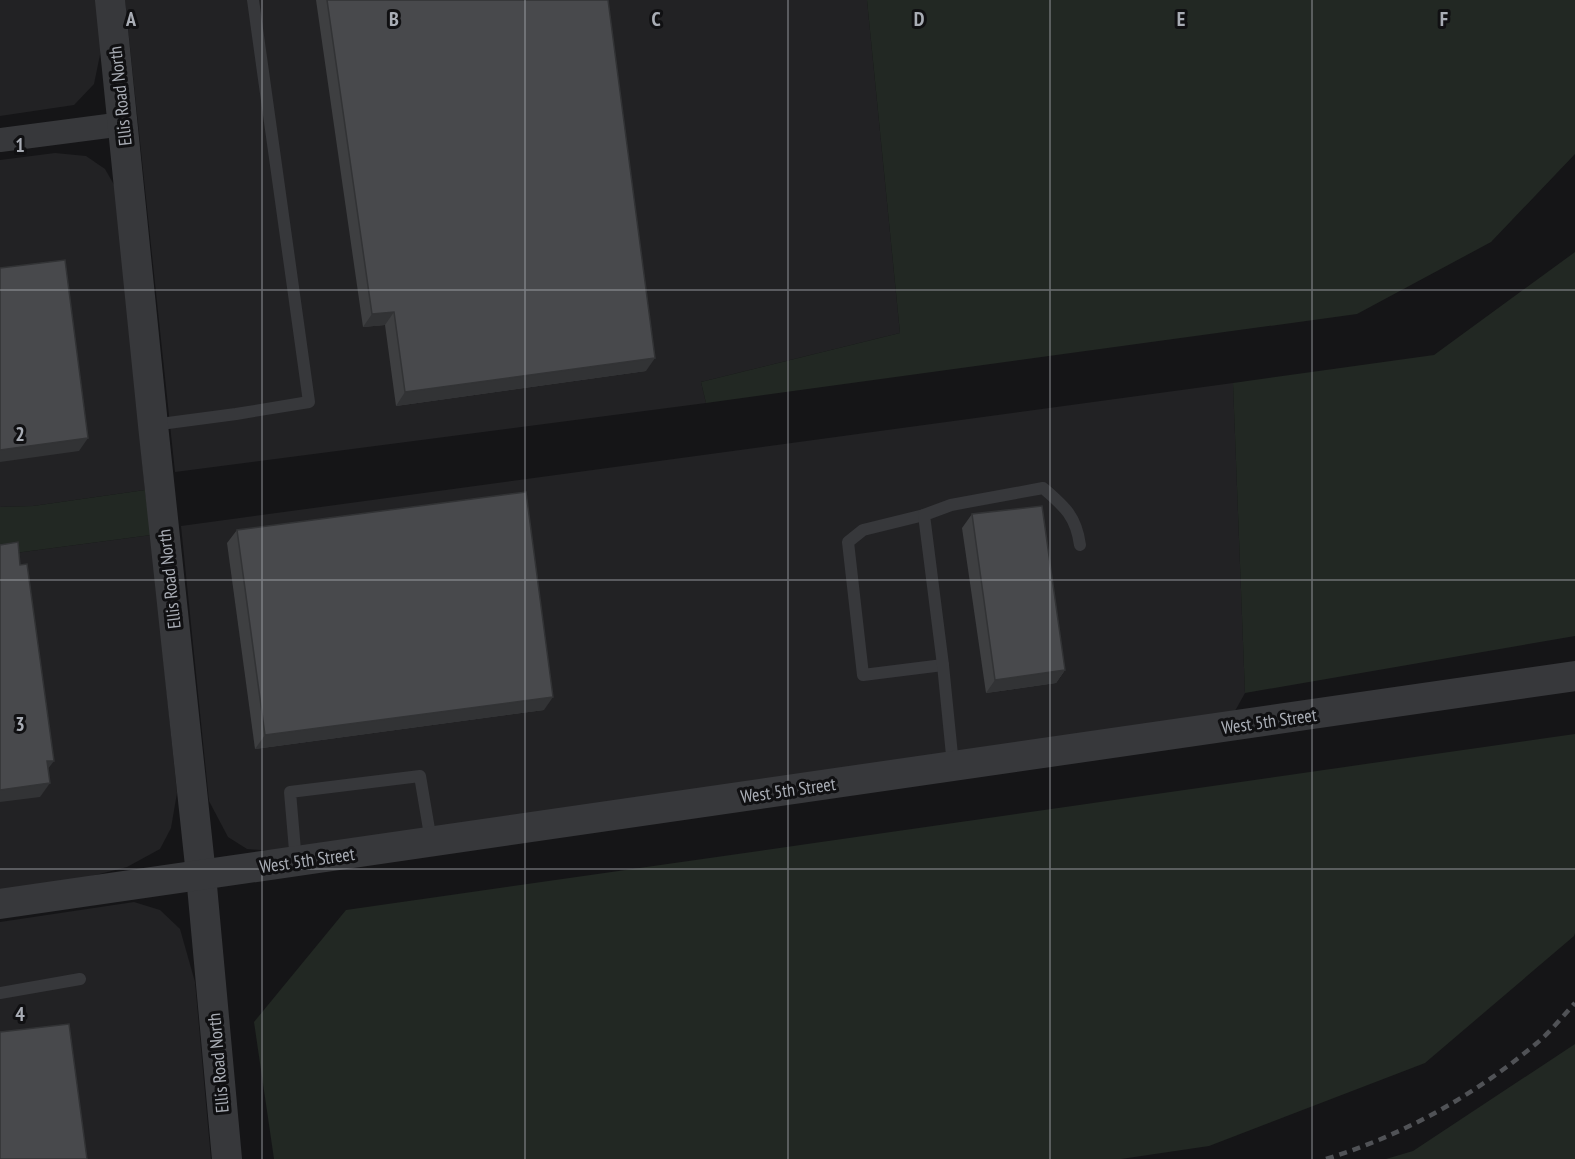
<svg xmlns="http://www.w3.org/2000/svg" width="1575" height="1159" viewBox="0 0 1575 1159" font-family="'PT Sans Narrow',sans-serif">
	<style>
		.built { fill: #222224 }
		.green { fill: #222823 }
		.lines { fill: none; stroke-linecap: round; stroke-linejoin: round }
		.service { stroke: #37383b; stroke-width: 12 }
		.minor { stroke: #37383b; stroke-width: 24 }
		.tertiary { stroke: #37383b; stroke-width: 30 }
		.rail { stroke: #505256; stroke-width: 4.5; stroke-dasharray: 8 6; stroke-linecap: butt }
		.wall { fill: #3e3f41 }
		.shaded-wall { fill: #323335 }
		.building { fill: #48494c; stroke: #323335; stroke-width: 1.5 }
		.grid { fill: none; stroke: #a9adb5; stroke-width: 1.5; stroke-opacity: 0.55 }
		.labels { text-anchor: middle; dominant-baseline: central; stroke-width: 6; stroke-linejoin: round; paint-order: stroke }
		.street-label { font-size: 18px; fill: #a9adb5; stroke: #101012 }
		.grid-label { font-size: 20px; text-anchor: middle; font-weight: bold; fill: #a9adb5; stroke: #101012; stroke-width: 6; stroke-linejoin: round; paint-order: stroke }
	</style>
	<rect width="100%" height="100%" fill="#151517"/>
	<!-- built -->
	<g class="built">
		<polygon points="0,0 96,0 101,50 94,84 74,105 0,116"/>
		<polygon points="125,0 867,0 900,333 701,382 706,403 175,472"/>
		<polygon points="55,153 86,156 105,169 117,190 145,490 33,506 0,507 0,160"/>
		<polygon points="1233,383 1245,693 1235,711 275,851 247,849 228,837 209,801 181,526"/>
		<polygon points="151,535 177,793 171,828 160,849 127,867 80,879 0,891 0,555"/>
		<polygon points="134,902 160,910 180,929 195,982 211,1159 0,1159 0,922"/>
	</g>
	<!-- green -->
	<g class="green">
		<polygon points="867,0 1575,0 1575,154 1491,242 1357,314 706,403 701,382 900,333"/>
		<polygon points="1575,252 1575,636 1245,693 1233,383 1434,355"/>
		<polygon points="145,490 151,535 0,555 0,507 33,506"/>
		<polygon points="1575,734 1575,933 1574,936 1425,1063 1209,1146 1121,1159 274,1159 254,1022 346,910"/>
		<polygon points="1575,1044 1575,1159 1386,1159 1413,1151"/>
	</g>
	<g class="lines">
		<!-- service -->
		<g class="service">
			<polyline points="153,425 236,414 309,402 253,0"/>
			<polyline points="924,515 863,530 848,542 863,675 943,665"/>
			<path d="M953 765 943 665 924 515 951 505 1043 488C1065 507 1076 516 1080 545"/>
			<polyline points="296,862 290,792 420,776 431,841"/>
			<polyline points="0,993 80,979"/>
		</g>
		<!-- minor -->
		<polyline class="minor" points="0,140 123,124"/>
		<!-- tertiary -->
		<g class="tertiary">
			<polyline points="110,0 153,425 201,875 227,1159"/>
			<polyline points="0,904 1575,676"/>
		</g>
		<!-- rail -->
		<path class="rail" d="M1326 1159C1404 1135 1475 1095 1537 1043 1551 1031 1563 1016 1575 1003"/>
	</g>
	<!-- wall -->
	<g class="wall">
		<polygon points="316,0 608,0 646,371 396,406 385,325 363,327"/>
		<polygon points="972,514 1065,670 1056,683 986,693 962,528"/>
		<polygon points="237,530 544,710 255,749 227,543"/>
	</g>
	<!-- shaded-wall -->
	<g class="shaded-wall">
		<polygon points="394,312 385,325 363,327 372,314"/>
		<polygon points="655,358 646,371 396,406 405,392"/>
		<polygon points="88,438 79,451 0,462 0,450"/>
		<polygon points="1065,670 1056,683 986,693 995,680"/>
		<polygon points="553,697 544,710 255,749 265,735"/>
		<polygon points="47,761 54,761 44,774"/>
		<polygon points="50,783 40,797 0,802 0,790"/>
	</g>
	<!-- building -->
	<g class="building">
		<polygon points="327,0 608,0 655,358 405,392 394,312 372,314"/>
		<polygon points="65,260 88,438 0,450 0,268"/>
		<polygon points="526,492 553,697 265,735 237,530"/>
		<polygon points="1042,506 1065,670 995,680 972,514"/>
		<polygon points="18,542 20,565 27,564 54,761 47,761 50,783 0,790 0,545"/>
		<polygon points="69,1024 87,1159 0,1159 0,1032"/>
	</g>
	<!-- grid -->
	<path class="grid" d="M262 0V1159M525 0V1159M788 0V1159M1050 0V1159M1312 0V1159M0 290H1575M0 580H1575M0 869H1575"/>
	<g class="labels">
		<!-- street labels -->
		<g class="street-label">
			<text transform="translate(120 96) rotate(-96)">Ellis Road North</text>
			<text transform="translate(169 579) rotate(-96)">Ellis Road North</text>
			<text transform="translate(1269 721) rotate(-8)">West 5th Street</text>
			<text transform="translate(788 790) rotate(-8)">West 5th Street</text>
			<text transform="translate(307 860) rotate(-8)">West 5th Street</text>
			<text transform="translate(218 1063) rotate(-95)">Ellis Road North</text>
		</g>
	</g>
	<g class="grid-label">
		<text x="131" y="26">A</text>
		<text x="394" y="26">B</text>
		<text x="656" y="26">C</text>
		<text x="919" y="26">D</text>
		<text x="1181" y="26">E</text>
		<text x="1444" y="26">F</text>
		<text x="20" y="152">1</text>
		<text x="20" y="441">2</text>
		<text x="20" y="731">3</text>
		<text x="20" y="1021">4</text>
	</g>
</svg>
